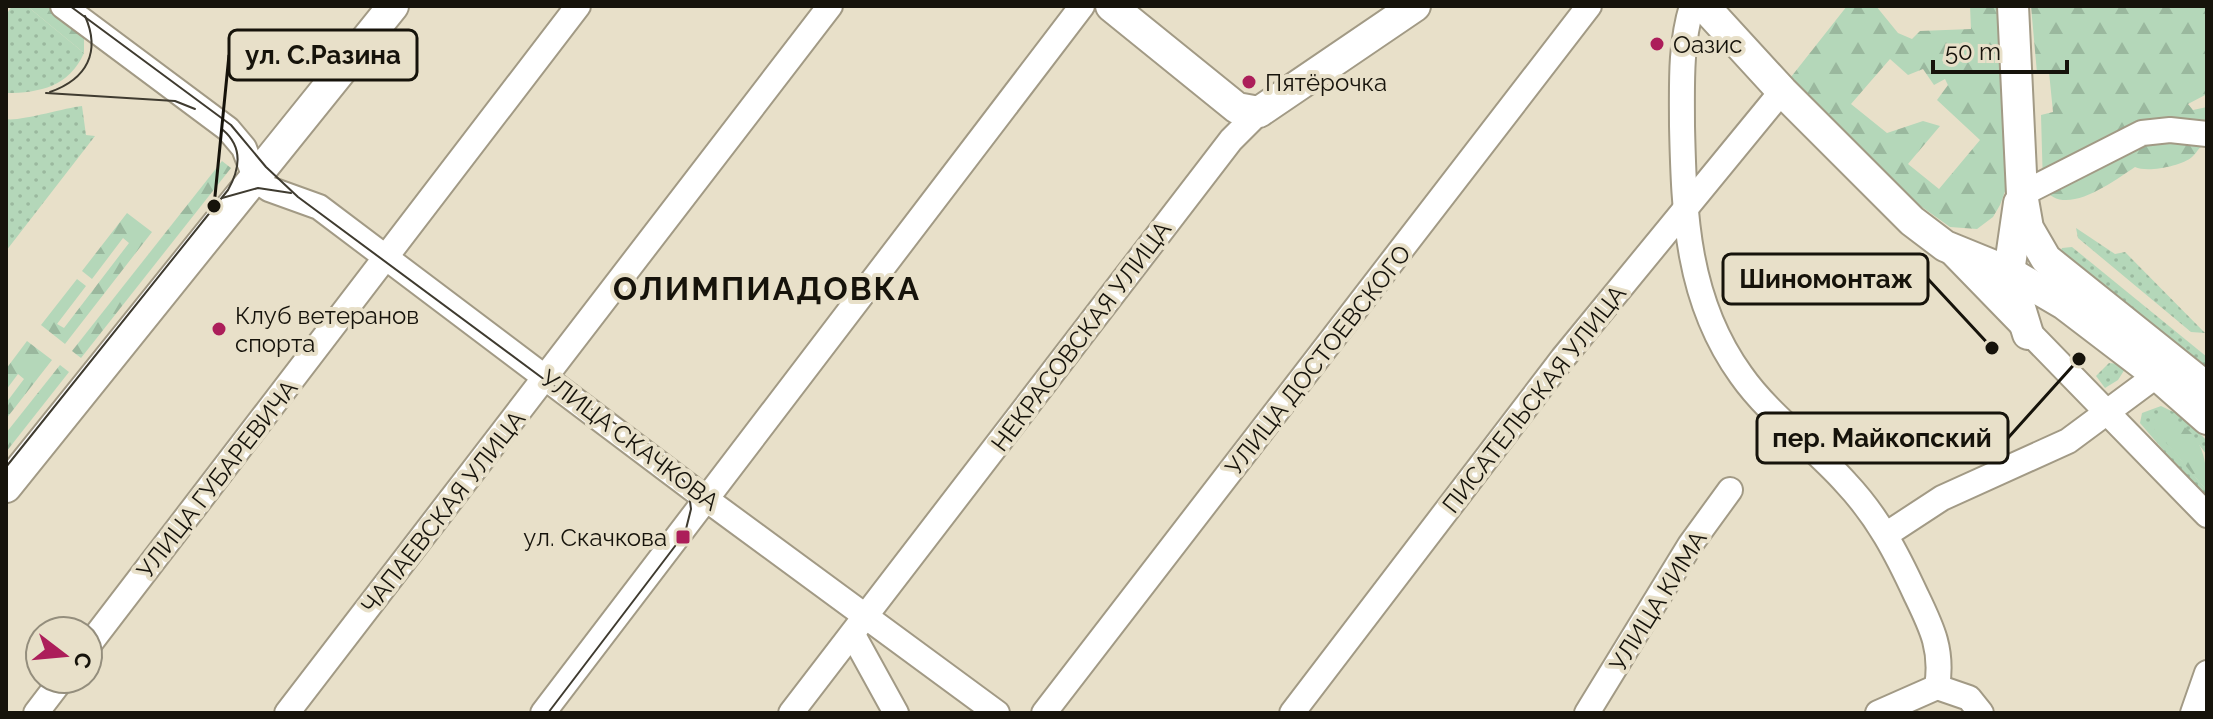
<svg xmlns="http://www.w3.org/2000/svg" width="2213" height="719" viewBox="0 0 2213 719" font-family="Raleway,sans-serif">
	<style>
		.green { fill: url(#green-dots) }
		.forest { fill: url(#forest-firs); fill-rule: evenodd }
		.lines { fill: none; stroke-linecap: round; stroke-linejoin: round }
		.minor-casing { stroke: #a29a85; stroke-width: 28 }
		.major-casing { stroke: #a29a85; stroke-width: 34 }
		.minor { stroke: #fff; stroke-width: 24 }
		.major { stroke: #fff; stroke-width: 30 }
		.tram { stroke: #3f3b30; stroke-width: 2 }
		.poi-dot { fill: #ac1e5a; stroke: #e8e0c9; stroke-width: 3 }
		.labels { text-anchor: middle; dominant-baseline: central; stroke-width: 8; stroke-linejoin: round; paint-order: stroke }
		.poi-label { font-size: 24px; fill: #16130b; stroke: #e8e0c9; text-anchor: start }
		.street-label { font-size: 24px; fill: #16130b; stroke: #e8e0c9 }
		.district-label { font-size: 32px; font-weight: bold; letter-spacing: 2px; fill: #16130b; stroke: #e8e0c9 }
		.leader { fill: none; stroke: #16130b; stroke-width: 3 }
		.callout-dot { fill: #16130b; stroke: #e8e0c9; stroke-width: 3 }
		.callout { fill: #e8e0c9; stroke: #16130b; stroke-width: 3 }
		.callout-label { font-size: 26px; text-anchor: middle; font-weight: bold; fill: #16130b }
	</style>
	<defs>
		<pattern id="green-dots" width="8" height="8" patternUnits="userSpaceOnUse" patternTransform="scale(2)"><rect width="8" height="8" fill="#b4d7b9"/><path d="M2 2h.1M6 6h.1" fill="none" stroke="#9ab89e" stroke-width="1.8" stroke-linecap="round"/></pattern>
		<pattern id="forest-firs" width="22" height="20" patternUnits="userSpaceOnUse" patternTransform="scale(2)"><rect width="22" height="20" fill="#b4d7b9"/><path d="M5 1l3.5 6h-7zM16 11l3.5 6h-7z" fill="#9ab89e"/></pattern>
	</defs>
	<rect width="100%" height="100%" fill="#e8e0c9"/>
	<!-- green -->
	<g class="green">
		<path d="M12 6H27L84 53C69 86 41 93 6 93V15Z"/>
		<path d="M82 106 86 135 95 136 6 251V119C18 122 64 108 82 106Z"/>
		<polygon points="2076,228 2115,254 2125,252 2205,333 2191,332 2078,238"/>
		<polygon points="2072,247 2207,357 2207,373 2060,253 2062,248"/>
		<polygon points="2109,363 2119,364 2125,369 2118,380 2105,388 2096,376"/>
		<polygon points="2161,406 2184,417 2207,441 2207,455 2188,431 2152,425 2207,491 2207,501 2140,423 2142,413"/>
	</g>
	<!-- forest -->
	<g class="forest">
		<polygon points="27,6 48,6 84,35 84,53"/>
		<path d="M1847 6H1876L1898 33 1912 39 1920 31 1971 29 1970 6H2000L2014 167 2000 205 1993 217 1977 229 1950 227 1908 197 1791 77ZM1890 59 1908 75 1923 69 1934 85 1945 79 1948 85 1937 100 1980 140 1939 189 1908 164 1940 126 1923 121 1887 133 1851 104Z"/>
		<path d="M2031 6H2207V94L2188 104 2193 110 2207 107V145C2197 147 2199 151 2192 157 2182 166 2147 173 2135 167 2112 182 2063 220 2043 187L2041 115 2053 112 2049 72 2037 73Z"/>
		<polygon points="222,161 231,168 81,358 72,351"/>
		<polygon points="127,213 152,232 65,344 41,325 77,279 86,286 57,324 64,328 129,243 123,238 92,279 82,271"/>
		<polygon points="27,341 52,360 6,419 6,403 24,379 18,374 6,390 6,369"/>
		<polygon points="60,365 69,372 6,452 6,433"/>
		<path d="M2163 415C2201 430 2207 454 2207 491L2151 425Z"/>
	</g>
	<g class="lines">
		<!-- minor casing -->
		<g class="minor-casing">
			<g id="minor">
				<polyline points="63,6 228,129 244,148 256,180 269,189 319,207 706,499 997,713"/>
				<path d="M1692 6C1680 45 1682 86 1682 126 1684 215 1687 300 1741 375 1769 415 1813 446 1846 483 1878 517 1897 554 1916 595 1932 628 1943 650 1937 687"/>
				<polyline points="2022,194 2142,133 2170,130 2207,134"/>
				<polyline points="1949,250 2207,515"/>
				<polyline points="1887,534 1942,498 2068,441 2157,375"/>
				<polyline points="853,635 896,713"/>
				<polyline points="88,646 578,6"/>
				<polyline points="1937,687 1969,698 1981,713"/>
				<polyline points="36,713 62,679"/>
				<polyline points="287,713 830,6"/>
				<polyline points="543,713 1082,6"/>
				<polyline points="791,713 1231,140 1259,112"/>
				<polyline points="1044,713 1589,6"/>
				<polyline points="1292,713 1563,358 1782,91"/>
				<polyline points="1587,713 1690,545 1730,490"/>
				<polyline points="1878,713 1937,687"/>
				<polyline points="2193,713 2207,673"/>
			</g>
		</g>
		<!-- major casing -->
		<g class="major-casing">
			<g id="major">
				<polyline points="1111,6 1237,108 1259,112 1415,6"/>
				<polyline points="1704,6 1782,91 1912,221 1945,246 2009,272 2064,304 2157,375 2207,419"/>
				<polyline points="2013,6 2022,194 2028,228 2046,259 2207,388"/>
				<polyline points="2019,203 2009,272 2028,334"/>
				<polyline points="6,487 393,6"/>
			</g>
		</g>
		<!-- minor -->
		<use href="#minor" class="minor"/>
		<!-- major -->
		<use href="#major" class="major"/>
		<!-- tram -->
		<g class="tram">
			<polyline points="70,6 231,125 266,167 298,197 545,380 658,450 688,486 691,509 685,533 548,713"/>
			<path d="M50 92C87 79 101 52 85 16"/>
			<polyline points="46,93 175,101 195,109"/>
			<polyline points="222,198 258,188 291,193"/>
			<path d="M6 467 228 190C240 169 243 147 223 130"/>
		</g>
	</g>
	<!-- markers -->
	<g class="poi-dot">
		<circle cx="1657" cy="44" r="8"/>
		<circle cx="1249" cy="82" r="8"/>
		<circle cx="219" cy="329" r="8"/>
		<rect x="675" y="529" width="16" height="16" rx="4"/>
	</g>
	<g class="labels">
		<!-- poi labels -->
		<g class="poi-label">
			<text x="1673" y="44">Оазис</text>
			<text x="1265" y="82">Пятёрочка</text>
			<text x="235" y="315">Клуб ветеранов<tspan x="235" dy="28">спорта</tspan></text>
			<text x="667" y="537" text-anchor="end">ул. Скачкова</text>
		</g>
		<!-- street labels -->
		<g class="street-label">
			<text transform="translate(1081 336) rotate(-53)">НЕКРАСОВСКАЯ УЛИЦА</text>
			<text transform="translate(1318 360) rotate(-52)">УЛИЦА ДОСТОЕВСКОГО</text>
			<text transform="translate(1534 399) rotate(-52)">ПИСАТЕЛЬСКАЯ УЛИЦА</text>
			<text transform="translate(630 440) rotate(37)">УЛИЦА СКАЧКОВА</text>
			<text transform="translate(217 479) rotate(-52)">УЛИЦА ГУБАРЕВИЧА</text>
			<text transform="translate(443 512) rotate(-52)">ЧАПАЕВСКАЯ УЛИЦА</text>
			<text transform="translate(1658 601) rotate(-58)">УЛИЦА КИМА</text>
		</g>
		<!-- district labels -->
		<g class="district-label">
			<text x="767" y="288">ОЛИМПИАДОВКА</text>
		</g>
	</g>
	<!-- callouts -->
	<path class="leader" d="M214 206L229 55M1992 348L1928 279M2079 359L2008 438"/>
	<g class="callout-dot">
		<circle cx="214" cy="206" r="8"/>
		<circle cx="1992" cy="348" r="8"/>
		<circle cx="2079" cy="359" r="8"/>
	</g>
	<g class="callout">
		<rect x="229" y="30" width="188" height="50" rx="8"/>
		<rect x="1723" y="254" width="205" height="50" rx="8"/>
		<rect x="1757" y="413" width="251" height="50" rx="8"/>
	</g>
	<g class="callout-label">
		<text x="323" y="64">ул. С.Разина</text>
		<text x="1826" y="288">Шиномонтаж</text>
		<text x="1882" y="447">пер. Майкопский</text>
	</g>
	<!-- border -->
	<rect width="2213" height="719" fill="none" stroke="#16130b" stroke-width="16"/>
	<!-- north arrow -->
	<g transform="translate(64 655) rotate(106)"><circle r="38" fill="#e8e0c9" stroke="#948e7d" stroke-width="2"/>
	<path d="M0-6L14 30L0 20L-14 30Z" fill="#ac1e5a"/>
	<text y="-12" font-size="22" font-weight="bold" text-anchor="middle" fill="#16130b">С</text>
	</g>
	<!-- scale -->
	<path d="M1933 60v12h134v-12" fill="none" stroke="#16130b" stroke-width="4"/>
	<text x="1945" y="60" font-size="24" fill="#16130b" stroke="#e8e0c9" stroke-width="6" paint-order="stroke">50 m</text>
</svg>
